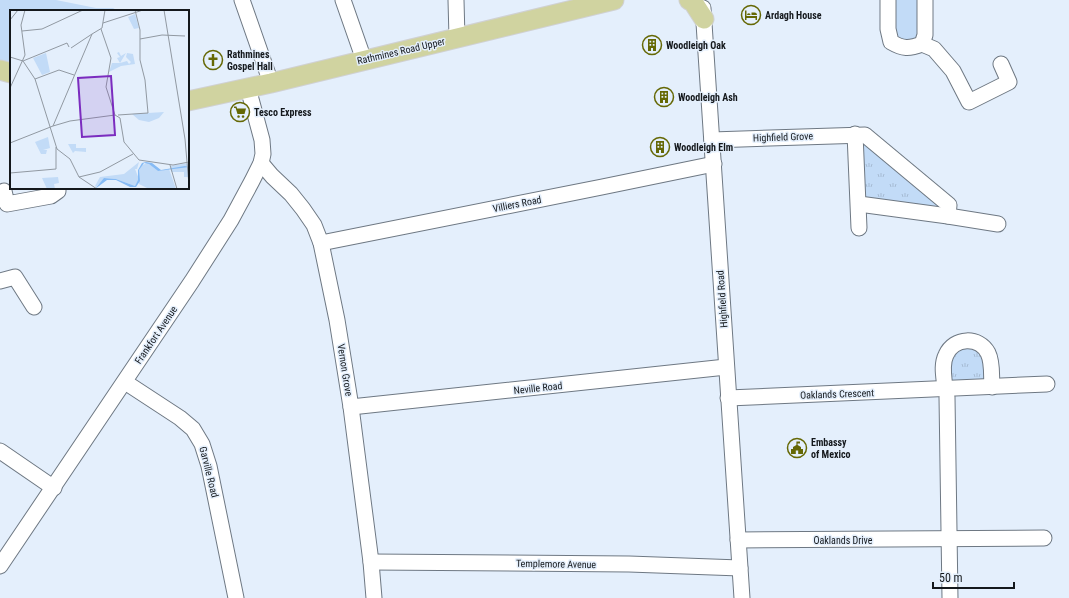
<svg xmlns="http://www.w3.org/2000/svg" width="1069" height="598" viewBox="0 0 1069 598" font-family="'Roboto Condensed',sans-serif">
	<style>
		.grass { fill: url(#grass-tufts) }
		.green { fill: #c2dbf7 }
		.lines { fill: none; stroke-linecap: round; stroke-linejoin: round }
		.minor-casing { stroke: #6e7883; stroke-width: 17 }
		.major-casing { stroke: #d0d1d2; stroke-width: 21 }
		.minor { stroke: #fff; stroke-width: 15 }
		.major { stroke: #d0d3a0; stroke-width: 19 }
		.labels { text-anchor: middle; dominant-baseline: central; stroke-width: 3; stroke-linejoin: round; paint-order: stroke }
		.poi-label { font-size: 10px; font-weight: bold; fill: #14181c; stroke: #e4effc; text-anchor: start }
		.street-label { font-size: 10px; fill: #14181c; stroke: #e4effc }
		.inset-road { fill: none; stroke: #9199a2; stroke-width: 1 }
		.view { fill: #7b2cbf; fill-opacity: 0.15; stroke: #7b2cbf; stroke-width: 2 }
		.inset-edge { fill: none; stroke: #14181c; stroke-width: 2 }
	</style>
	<defs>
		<pattern id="grass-tufts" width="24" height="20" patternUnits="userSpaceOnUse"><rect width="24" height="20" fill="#c2dbf7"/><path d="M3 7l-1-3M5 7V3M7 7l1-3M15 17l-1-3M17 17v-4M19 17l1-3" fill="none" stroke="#a6bbd3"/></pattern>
	</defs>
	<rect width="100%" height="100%" fill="#e4effc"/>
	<!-- grass -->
	<g class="grass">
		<polygon points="865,142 939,203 937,210 872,203 862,196 860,145"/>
		<path d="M961 347C987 349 985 362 986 384L950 386C949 370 947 358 961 347Z"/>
	</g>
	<!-- green -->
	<g class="green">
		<polygon points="0,0 56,0 96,8 113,8 118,11 11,11 11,62 0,60"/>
		<polygon points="892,0 920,0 921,34 915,41 904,42 895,36"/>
	</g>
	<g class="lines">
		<!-- minor casing -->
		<g class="minor-casing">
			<g id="minor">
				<polyline points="242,0 271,83"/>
				<polyline points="343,0 364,60"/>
				<polyline points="456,0 457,38"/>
				<path d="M888 0V29L891 42C903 49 909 49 922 44L925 35V0"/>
				<polyline points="703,8 742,598"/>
				<polyline points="922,44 934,49 953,71 969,102 1009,82 1001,64"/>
				<polyline points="855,134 859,228"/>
				<polyline points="712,140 865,135 949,205 948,216"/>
				<polyline points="261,163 272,176 291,194 303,209 314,225 321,243 337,320 351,407 371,562 374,598"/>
				<polyline points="4,191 7,204 51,196 58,191 58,188"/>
				<polyline points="859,204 948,216 998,224"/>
				<polyline points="321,243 602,187 714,164"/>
				<polyline points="0,281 15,277 34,307"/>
				<polyline points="125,382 180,418 193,429 202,444 209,466 236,598"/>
				<path d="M945 388C944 377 941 365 946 355 954 337 979 336 988 353 993 363 991 376 992 387"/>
				<polyline points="947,397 950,598"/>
				<path d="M728 398C835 394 941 389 1047 384"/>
				<polyline points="351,407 726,367"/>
				<polyline points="0,451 54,488"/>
				<polyline points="738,540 1044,538"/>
				<polyline points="371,562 629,564 740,568"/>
				<polyline points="0,566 192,281 231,220 252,181 261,163 263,154 262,140 248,88"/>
			</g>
		</g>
		<!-- major casing -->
		<g class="major-casing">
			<g id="major">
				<polyline points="689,0 693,2 704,19"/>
				<polyline points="0,70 11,73"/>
				<polyline points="188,101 271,83 614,0"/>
			</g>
		</g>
		<!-- minor -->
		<use href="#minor" class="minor"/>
		<!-- major -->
		<use href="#major" class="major"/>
	</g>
	<!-- icons -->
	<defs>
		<g id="hotel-ring" transform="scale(1)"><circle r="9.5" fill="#e4effc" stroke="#656805" stroke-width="1.5"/><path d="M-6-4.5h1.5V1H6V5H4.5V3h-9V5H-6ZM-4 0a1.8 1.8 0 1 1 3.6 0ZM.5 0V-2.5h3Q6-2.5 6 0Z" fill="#656805"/></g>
		<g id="building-ring" transform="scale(1)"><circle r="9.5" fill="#e4effc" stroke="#656805" stroke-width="1.5"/><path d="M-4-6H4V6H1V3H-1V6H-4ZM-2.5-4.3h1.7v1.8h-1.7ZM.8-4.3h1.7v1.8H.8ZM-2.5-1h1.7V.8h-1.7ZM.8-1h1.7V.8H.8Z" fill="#656805"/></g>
		<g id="church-ring" transform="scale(1)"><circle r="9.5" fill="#e4effc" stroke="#656805" stroke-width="1.5"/><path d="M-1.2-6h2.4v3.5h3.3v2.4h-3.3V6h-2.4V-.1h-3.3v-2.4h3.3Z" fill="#656805"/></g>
		<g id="supermarket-ring" transform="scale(1)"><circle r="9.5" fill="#e4effc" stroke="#656805" stroke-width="1.5"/><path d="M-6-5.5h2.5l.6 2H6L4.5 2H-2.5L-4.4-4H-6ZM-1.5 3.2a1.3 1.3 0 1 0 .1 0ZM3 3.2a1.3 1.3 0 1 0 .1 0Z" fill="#656805"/></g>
		<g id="civic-ring" transform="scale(1)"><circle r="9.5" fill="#e4effc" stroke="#656805" stroke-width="1.5"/><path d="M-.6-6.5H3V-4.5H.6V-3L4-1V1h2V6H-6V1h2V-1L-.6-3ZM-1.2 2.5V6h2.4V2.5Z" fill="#656805"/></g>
	</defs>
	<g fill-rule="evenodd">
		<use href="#hotel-ring" x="751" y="15"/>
		<use href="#building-ring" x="652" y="45"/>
		<use href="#church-ring" x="213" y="60"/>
		<use href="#building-ring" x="664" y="97"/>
		<use href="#supermarket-ring" x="240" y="112"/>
		<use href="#building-ring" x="660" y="147"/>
		<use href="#civic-ring" x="797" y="448"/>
	</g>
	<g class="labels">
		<!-- poi labels -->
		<g class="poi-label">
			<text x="765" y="15">Ardagh House</text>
			<text x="666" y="45">Woodleigh Oak</text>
			<text x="227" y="54">Rathmines<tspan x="227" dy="12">Gospel Hall</tspan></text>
			<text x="678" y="97">Woodleigh Ash</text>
			<text x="254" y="112">Tesco Express</text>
			<text x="674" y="147">Woodleigh Elm</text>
			<text x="811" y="442">Embassy<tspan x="811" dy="12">of Mexico</tspan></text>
		</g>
		<!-- street labels -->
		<g class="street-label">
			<text transform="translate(401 51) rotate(-13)">Rathmines Road Upper</text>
			<text transform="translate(783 137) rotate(-2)">Highfield Grove</text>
			<text transform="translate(517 204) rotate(-11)">Villiers Road</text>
			<text transform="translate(722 299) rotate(-94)">Highfield Road</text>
			<text transform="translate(156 335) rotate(-56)">Frankfort Avenue</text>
			<text transform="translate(345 370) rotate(81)">Vernon Grove</text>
			<text transform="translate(538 388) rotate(-6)">Neville Road</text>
			<text transform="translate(837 394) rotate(-2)">Oaklands Crescent</text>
			<text transform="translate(209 472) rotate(76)">Garville Road</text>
			<text x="843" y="540">Oaklands Drive</text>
			<text transform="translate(556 564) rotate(1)">Templemore Avenue</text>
		</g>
	</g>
	<!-- overview -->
	<g transform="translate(10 10)">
		<rect width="179" height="179" fill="#e4effc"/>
		<path d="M109 42 111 46 116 43 110 53 117 51 119 54 121 52 116 47 117 43 123 44 125 54 111 56 99 62 102 53H110L107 48 110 47 107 43ZM58 134H66V138H76V142L65 141 63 143ZM138 153 148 161 159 159 166 179H139L129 174V160L132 155ZM48 167 49 173 44 174 45 179H37L32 168Z" fill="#c2dbf7"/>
		<path d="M125 4 129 18 124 19 118 7ZM36 43 40 62 32 65 23 48ZM154 102 149 108 139 112 129 110 122 104ZM38 127 40 138 33 140H37L36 144H31L25 132ZM129 152 127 159H125L129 169 125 176 106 169 95 168 86 177 85 176 90 167 114 164ZM179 153V170L178 161V167H174V162H161L160 156Z" fill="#c2dbf7"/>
		<path d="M132 153 136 152 142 153 151 160 175 156 179 157 148 161 139 154 134 153 129 160 130 171 126 177H120L106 170H97L85 179 94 168 106 169 125 176 128 170V160Z" fill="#86bbf5"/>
		<path class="inset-road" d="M154 0 175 129 179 175M0 10 8 0M93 13 133 0M91 19 101 48 96 77 105 105 110 108 114 132 129 150 163 155 179 152M12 21 32 19 73 0M130 29 152 25 175 26M61 38 82 24M0 47 13 51 25 69 47 139 60 149 69 167 87 179M13 51 57 33 59 37M25 69 49 60 64 65M0 78 15 45 11 15 15 0M108 105 138 103 135 70 130 50V20L125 0M43 116 60 111 105 105M0 133 43 116 82 24 92 18 95 0M160 155 167 179M0 163 46 159V137M69 167 90 162 123 144"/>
		<path class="view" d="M101 66 105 125 72 127 68 68Z"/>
		<rect width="179" height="179" class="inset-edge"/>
	</g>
	<!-- scale -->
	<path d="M933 582v6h81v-6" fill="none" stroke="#14181c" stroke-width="2"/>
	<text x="939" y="582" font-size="12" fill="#14181c" stroke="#e4effc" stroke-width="3" paint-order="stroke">50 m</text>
</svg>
